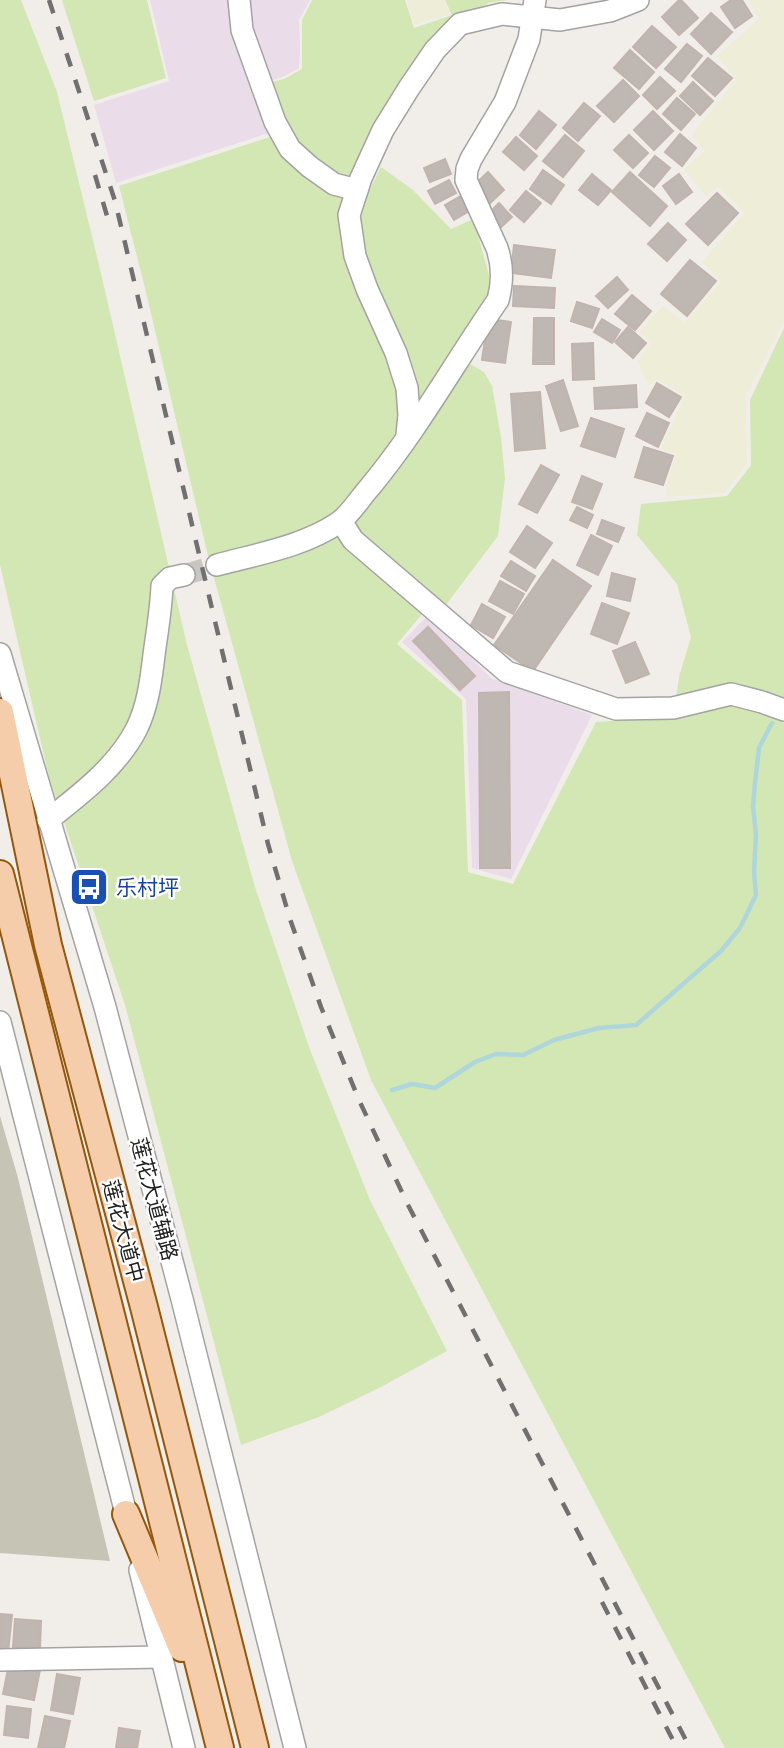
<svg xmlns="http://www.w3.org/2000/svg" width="784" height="1748" viewBox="0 0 784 1748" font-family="'Golos Text','Noto Sans SC',sans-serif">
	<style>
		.industrial { fill: #eadce9 }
		.construction { fill: #c6c4b5 }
		.farmland { fill: #eeedd7 }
		.grass { fill: #d3e7b4 }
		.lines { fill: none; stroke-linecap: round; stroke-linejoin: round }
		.stream { stroke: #aed6db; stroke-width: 4.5 }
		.building { fill: #bfb7b2; stroke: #c2b4ad; stroke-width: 2 }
		.minor-tunnel { stroke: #c8c5c2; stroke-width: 21; stroke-dasharray: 21 10; stroke-linecap: butt }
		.minor-casing { stroke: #a3a3a3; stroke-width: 24 }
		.major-casing { stroke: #94580c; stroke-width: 30 }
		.minor { stroke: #fff; stroke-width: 21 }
		.major { stroke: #f5cdab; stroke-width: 26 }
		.rail { stroke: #707070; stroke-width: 4.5; stroke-dasharray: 14 14; stroke-linecap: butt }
		.labels { text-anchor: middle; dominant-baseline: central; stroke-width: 5; stroke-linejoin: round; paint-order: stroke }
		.transit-label { font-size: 21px; fill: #164399; stroke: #fff; text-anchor: start }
		.street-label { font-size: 21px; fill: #222; stroke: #fff }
	</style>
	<rect width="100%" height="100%" fill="#f1eeea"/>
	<!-- industrial -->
	<g class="industrial">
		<polygon points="150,0 310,0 299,20 300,47 299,68 283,77 269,81 281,129 116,183 94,105 169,81"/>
		<polygon points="429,614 491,678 592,715 511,879 472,868 466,699 402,642"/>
	</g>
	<!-- construction -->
	<polygon class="construction" points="0,1116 18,1178 110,1561 0,1553"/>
	<!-- farmland -->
	<g class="farmland">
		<polygon points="407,0 444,0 451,14 414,25"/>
		<polygon points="748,0 784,0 784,320 746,396 747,464 724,493 667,497 666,488 676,454 661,449 685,396 657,379 648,386 638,361 652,342 639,332 663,306 685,322 721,281 702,262 744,213 718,187 706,197 684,169 705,151 691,136 736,79 717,56 759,19"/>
	</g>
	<!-- grass -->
	<g class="grass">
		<polygon points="0,0 21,0 57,92 99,265 187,645 255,887 309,1047 370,1200 447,1351 381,1387 319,1417 241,1445 125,1005 49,777 0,565"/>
		<polygon points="62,0 147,0 166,78 94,101"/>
		<polygon points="312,0 405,0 414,28 452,15 445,0 507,0 489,3 450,22 434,33 417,57 348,181 299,148 279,107 272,82 284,79 302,69 302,20"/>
		<polygon points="276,135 365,199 381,167 413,190 451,229 471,220 475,224 489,275 490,301 453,354 484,372 492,386 501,437 505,478 498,536 442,610 433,601 397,644 462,700 468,872 513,884 596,722 660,718 734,702 764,709 784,723 784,1748 725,1748 371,1080 292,861 208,556 145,288 119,186"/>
		<polygon points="784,328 784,705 676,699 679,677 691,637 677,584 637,535 641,504 727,496 751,465 750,400"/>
	</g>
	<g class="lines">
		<!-- stream -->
		<polyline class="stream" points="392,1090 412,1084 435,1088 475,1062 496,1054 523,1055 554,1040 599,1028 636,1025 721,951 740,928 756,895 754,872 756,835 753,806 755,783 759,748 772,723"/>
	</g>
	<!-- building -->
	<g class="building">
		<polygon points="679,0 681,0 698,18 679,35 662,17"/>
		<polygon points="731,0 742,0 752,16 735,28 721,7"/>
		<polygon points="711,13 732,32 711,54 691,34"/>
		<polygon points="652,26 676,47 656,68 633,47"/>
		<polygon points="687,44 702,56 681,82 665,69"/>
		<polygon points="630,50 654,72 639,89 614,68"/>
		<polygon points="708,58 732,78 715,96 692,76"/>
		<polygon points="660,77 675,91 657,109 643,95"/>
		<polygon points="623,80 639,96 614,122 597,106"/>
		<polygon points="693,82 713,101 700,115 680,96"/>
		<polygon points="677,98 695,114 681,130 663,114"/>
		<polygon points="584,103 600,116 578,141 563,128"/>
		<polygon points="539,111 556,125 536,149 520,135"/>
		<polygon points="653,111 673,131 654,150 634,130"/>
		<polygon points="680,134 696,148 682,166 665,152"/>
		<polygon points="565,135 584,151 563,177 543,161"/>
		<polygon points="629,135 648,153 633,168 614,150"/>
		<polygon points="516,137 537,156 524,170 503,152"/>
		<polygon points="655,156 670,168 654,187 639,175"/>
		<polygon points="445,159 451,174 430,182 424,168"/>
		<polygon points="543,170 564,185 551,204 530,189"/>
		<polygon points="488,172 504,190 487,206 471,188"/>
		<polygon points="630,172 667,206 650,226 612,192"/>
		<polygon points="592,174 611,190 598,205 579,190"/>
		<polygon points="679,174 692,192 676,204 663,186"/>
		<polygon points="449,180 456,193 435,204 428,191"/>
		<polygon points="526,191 541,203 524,222 510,210"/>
		<polygon points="717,193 738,213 708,245 686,224"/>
		<polygon points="464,194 473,209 454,220 445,205"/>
		<polygon points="499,203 512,217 500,228 488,214"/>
		<polygon points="668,223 686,240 667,261 648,244"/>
		<polygon points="514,245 555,250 551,278 511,273"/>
		<polygon points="690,260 716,281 687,316 661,294"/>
		<polygon points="617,277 628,290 608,308 596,296"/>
		<polygon points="514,286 555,288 554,308 513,306"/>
		<polygon points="632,295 651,311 635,330 615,314"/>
		<polygon points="577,302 599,309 592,328 571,321"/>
		<polygon points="534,318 554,318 554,364 533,364"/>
		<polygon points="488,319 511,322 505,363 482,360"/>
		<polygon points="602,319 620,330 612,343 594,332"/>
		<polygon points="628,327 646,343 633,358 615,342"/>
		<polygon points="593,343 594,379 573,380 572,344"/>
		<polygon points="563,380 578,426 561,431 546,386"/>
		<polygon points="657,383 681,397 669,417 646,403"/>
		<polygon points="636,385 637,407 595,409 594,388"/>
		<polygon points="540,392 545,448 515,451 511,394"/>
		<polygon points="647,413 669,423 658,447 636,436"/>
		<polygon points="591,418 624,429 615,457 581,446"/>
		<polygon points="644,447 673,456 663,485 635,477"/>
		<polygon points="541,465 559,475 537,513 519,504"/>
		<polygon points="582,476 602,484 592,509 572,502"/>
		<polygon points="577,507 593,515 587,528 570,520"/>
		<polygon points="602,520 624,528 618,542 597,534"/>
		<polygon points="527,526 552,543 535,568 510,552"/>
		<polygon points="591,535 612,546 598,575 577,565"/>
		<polygon points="553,560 591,586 533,671 494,645"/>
		<polygon points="511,561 535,576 526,591 501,576"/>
		<polygon points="612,573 635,579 630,601 607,596"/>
		<polygon points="500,581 524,594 513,614 489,601"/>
		<polygon points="602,603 629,613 617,644 591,634"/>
		<polygon points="482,604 505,617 493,638 471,625"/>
		<polygon points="428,627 475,676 460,690 413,641"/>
		<polygon points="635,642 649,674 626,683 613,651"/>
		<polygon points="509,692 510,868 480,868 479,693"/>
		<polygon points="0,1614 12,1615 8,1653 0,1652"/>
		<polygon points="15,1619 41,1621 40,1648 13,1647"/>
		<polygon points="9,1664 40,1670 34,1700 3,1694"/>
		<polygon points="57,1674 80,1678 73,1714 51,1710"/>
		<polygon points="7,1706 31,1709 28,1738 4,1735"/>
		<polygon points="45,1716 70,1721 64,1748 38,1748"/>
		<polygon points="119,1728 140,1731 137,1748 116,1748"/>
	</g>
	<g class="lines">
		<!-- minor-tunnel -->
		<polyline class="minor-tunnel" points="184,575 217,565"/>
		<!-- minor casing -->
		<g class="minor-casing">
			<g id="minor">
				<polyline points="239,0 242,30 275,122 290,149 310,167 334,184 357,190"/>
				<polyline points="407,435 409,415 407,388 396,353 367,289 355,256 349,215 361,178 383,130 409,88 435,50 460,24 502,14 560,20 610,11 638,0"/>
				<polyline points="341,521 353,540 507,672 616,709 673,708 731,694 762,702 784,710"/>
				<path d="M217 565C257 554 302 547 338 523 350 515 360 498 370 487 418 429 455 362 498 300 503 282 503 266 497 248L466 180 467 169 471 159 505 102 529 39 535 0"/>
				<polyline points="0,654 105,1007 182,1299 295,1748"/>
				<path d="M48 820C81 794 118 766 137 728 148 705 151 680 154 655 157 632 161 610 162 586L170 578 184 575"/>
				<polyline points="0,1022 130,1529"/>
				<polyline points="140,1570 184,1748"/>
				<polyline points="0,1660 161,1657"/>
			</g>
		</g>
		<!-- major casing -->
		<g class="major-casing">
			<g id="major">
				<polyline points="0,712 48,945 144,1307 255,1748"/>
				<polyline points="0,874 220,1748"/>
				<polyline points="126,1514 182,1648"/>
			</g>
		</g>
		<!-- minor -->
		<use href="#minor" class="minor"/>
		<!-- major -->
		<use href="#major" class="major"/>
		<!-- rail -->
		<g class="rail">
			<polyline points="49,0 115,201 268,844 290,919 321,1007 359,1100 407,1203 690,1748"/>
			<polyline points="95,175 110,226"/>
			<polyline points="602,1602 677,1748"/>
		</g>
	</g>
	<!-- icons -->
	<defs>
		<g id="bus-square" transform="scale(2.0125)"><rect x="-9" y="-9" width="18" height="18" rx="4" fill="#1a4fb4" stroke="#fff"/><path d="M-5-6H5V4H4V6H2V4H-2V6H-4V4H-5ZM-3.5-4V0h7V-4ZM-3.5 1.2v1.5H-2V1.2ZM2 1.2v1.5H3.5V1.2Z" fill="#fff"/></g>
	</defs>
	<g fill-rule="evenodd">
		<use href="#bus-square" x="89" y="887"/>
	</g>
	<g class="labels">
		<!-- transit labels -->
		<g class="transit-label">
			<text x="116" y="887">乐村坪</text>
		</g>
		<!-- street labels -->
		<g class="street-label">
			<text transform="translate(155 1199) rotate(75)">莲花大道辅路</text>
			<text transform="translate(124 1231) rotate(75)">莲花大道中</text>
		</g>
	</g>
</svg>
